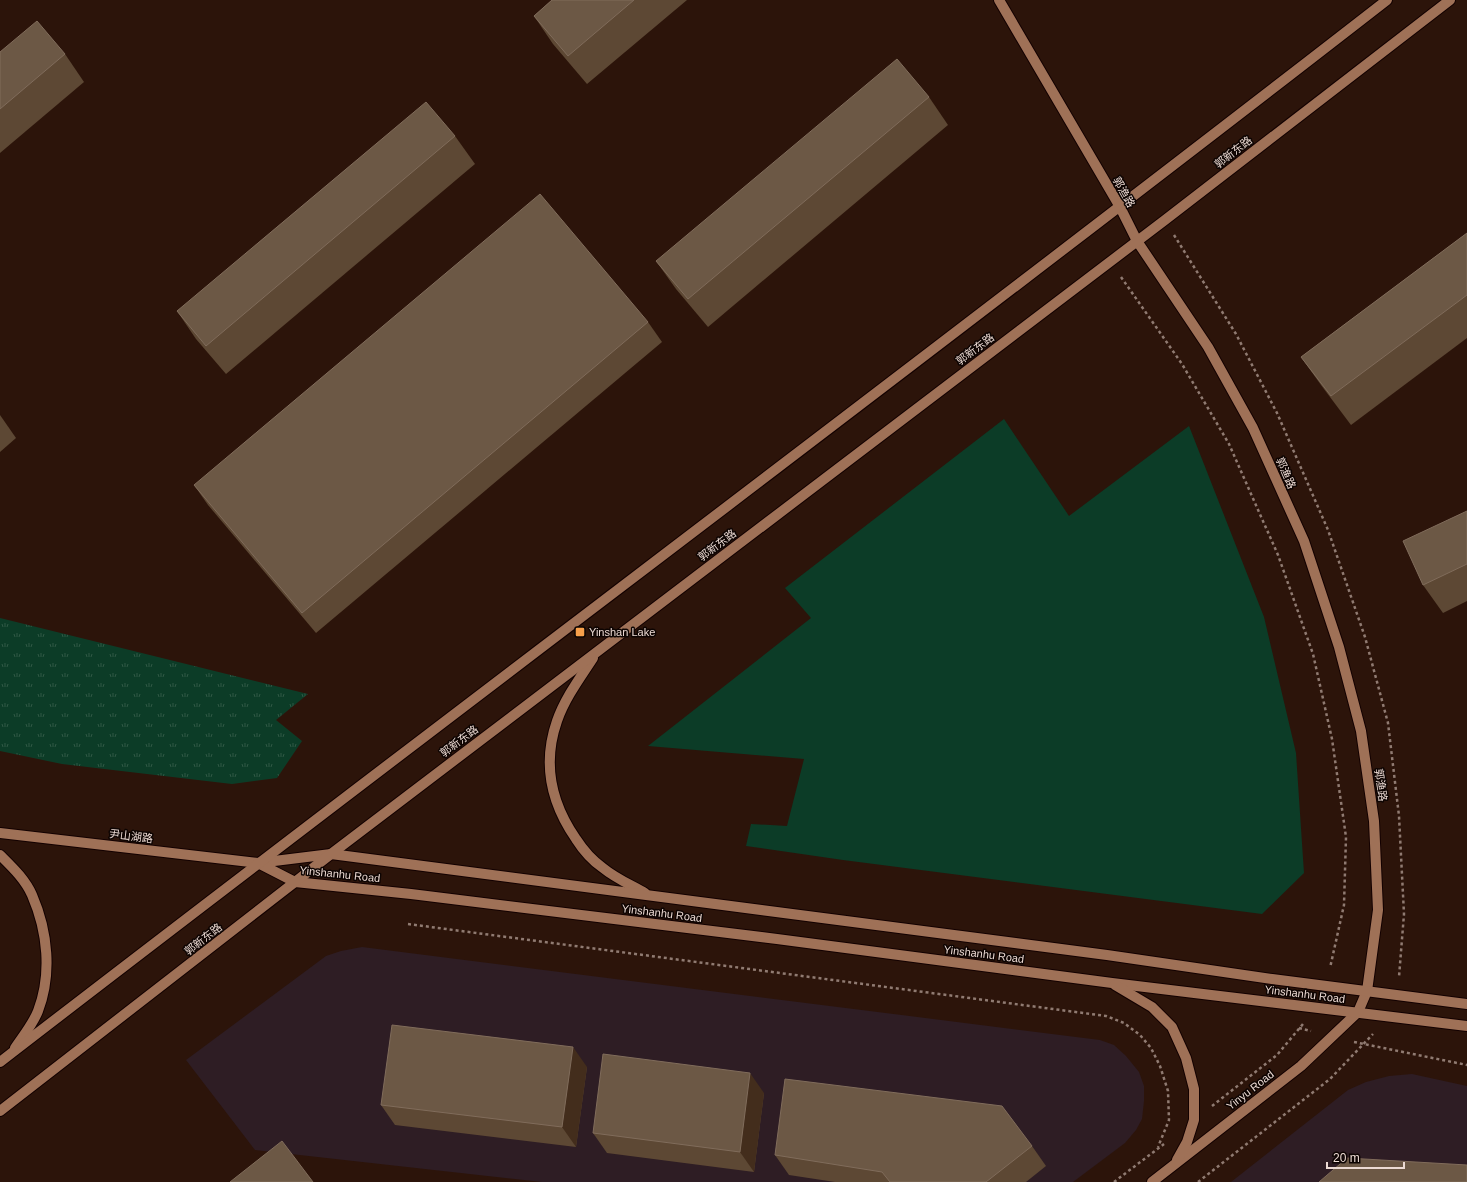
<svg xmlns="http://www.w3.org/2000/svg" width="1467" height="1182" viewBox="0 0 1467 1182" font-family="Arial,'Noto Sans SC',sans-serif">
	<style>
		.commercial { fill: #2e1d24 }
		.grass { fill: #0c3c27 }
		.park { fill: url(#park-tufts) }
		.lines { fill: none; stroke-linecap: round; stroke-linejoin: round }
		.secondary-casing { stroke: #130100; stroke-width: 12 }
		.path { stroke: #907b72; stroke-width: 2.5; stroke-dasharray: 3 3; stroke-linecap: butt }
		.secondary { stroke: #9f7157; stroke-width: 10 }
		.wall { fill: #5d4834 }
		.shaded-wall { fill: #432d1c }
		.building { fill: #6c5845; stroke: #806c5b }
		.poi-dot { fill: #f8a04b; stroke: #0d0402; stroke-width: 1.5 }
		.labels { text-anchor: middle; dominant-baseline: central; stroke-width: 3; stroke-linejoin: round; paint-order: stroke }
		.street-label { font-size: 11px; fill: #ecdad3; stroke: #0d0402 }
		.poi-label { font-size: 11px; fill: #ecdad3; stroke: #0d0402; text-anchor: start }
	</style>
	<defs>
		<pattern id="park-tufts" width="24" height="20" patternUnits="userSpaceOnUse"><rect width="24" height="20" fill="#0c3c27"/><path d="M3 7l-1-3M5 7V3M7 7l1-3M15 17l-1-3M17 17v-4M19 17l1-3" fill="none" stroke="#305845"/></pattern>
	</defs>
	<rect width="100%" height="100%" fill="#2c140a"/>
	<!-- commercial -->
	<g class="commercial">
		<polygon points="362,947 1100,1040 1114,1045 1126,1056 1139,1072 1144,1086 1144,1101 1142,1119 1136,1130 1125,1143 1073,1182 542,1182 255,1150 186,1060 326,956 341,951"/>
		<polygon points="1412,1074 1467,1086 1467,1182 1231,1182 1348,1090 1366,1082 1389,1076"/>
	</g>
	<!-- grass -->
	<polygon class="grass" points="1004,419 1069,516 1189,426 1264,617 1296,753 1304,873 1262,914 843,860 746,846 751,824 787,826 804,759 648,746 811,618 785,588"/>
	<!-- park -->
	<polygon class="park" points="0,618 308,694 276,720 302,741 277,778 232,784 62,764 0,751"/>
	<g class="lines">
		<!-- secondary casing -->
		<g class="secondary-casing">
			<g id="secondary">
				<polyline points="999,0 1120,207 1137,241 1208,347 1253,428 1304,541 1339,647 1361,731 1374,821 1378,910 1367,991 1358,1012 1301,1066 1152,1182"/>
				<path d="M593 658C580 678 565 698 557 721 542 764 551 803 576 839 583 850 593 861 603 868 615 878 631 885 645 893"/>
				<polyline points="0,833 258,863 331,854 1107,955 1272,979 1467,1004"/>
				<path d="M0 855C12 867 25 879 32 895 48 932 52 974 38 1011 33 1024 23 1036 15 1048"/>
				<polyline points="258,863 295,882 411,894 777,939 1112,983 1467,1026"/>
				<polyline points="1115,985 1152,1007 1172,1027 1186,1058 1194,1089 1194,1120 1187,1142 1177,1160"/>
				<path d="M0 1062C461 706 927 358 1387 0"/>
				<polyline points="0,1111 331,854 1165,220 1450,0"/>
			</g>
		</g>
		<!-- path -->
		<g class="path">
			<polyline points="1174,235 1236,334 1277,413 1328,530 1365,637 1388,723 1399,816 1404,914 1399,977"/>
			<polyline points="1121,277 1182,364 1229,444 1278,555 1313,654 1332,739 1346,837 1344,905 1330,968"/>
			<polyline points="408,924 1106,1016 1124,1023 1140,1035 1151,1048 1160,1066 1168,1091 1169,1120 1158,1147"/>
			<polyline points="1299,1028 1311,1031"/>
			<polyline points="1354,1042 1467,1065"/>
			<polyline points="1212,1106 1277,1055 1303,1024"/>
			<polyline points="1114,1182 1164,1144"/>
			<polyline points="1198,1182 1330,1079 1373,1034"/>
		</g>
		<!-- secondary -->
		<use href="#secondary" class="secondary"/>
	</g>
	<!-- wall -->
	<g class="wall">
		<polygon points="552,0 687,0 587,84 553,44 534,16"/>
		<polygon points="0,52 65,54 84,82 0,153"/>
		<polygon points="929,97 948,125 708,327 676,289 656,261"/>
		<polygon points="455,136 475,164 226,374 196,339 177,311"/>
		<polygon points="1467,233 1467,338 1351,425 1321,385 1301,357"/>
		<polygon points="648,322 662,342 316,633 208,505 194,485"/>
		<polygon points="0,415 16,438 0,452"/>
		<polygon points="1467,511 1467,601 1443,613 1423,585"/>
		<polygon points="587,1067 576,1147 395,1125 381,1105"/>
		<polygon points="764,1093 754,1172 607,1153 593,1133"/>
		<polygon points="1032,1146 1046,1166 1026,1182 835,1182 789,1175 775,1155"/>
	</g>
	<!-- shaded-wall -->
	<g class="shaded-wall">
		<polygon points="573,1047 587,1067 576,1147 562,1127"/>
		<polygon points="750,1073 764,1093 754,1172 740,1152"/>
	</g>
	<!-- building -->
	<g class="building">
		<polygon points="552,0 634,0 568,56 534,16"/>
		<polygon points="37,21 65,54 0,109 0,52"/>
		<polygon points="897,59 929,97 688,299 656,261"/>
		<polygon points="426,102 455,136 206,346 177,311"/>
		<polygon points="540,194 648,322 302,613 194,485"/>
		<polygon points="1467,233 1467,295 1331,396 1301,357"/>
		<polygon points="1467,511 1467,564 1423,585 1403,541"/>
		<polygon points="392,1025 573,1047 562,1127 381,1105"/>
		<polygon points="603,1054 750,1073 740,1152 593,1133"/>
		<polygon points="785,1079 1002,1106 1032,1146 986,1182 890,1182 882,1172 775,1155"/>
		<polygon points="282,1141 313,1182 230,1182"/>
		<polygon points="1347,1158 1467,1165 1467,1182 1319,1182"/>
	</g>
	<!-- markers -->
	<rect class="poi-dot" x="575" y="627" width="10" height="10" rx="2"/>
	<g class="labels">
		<!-- street labels -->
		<g class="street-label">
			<text transform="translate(1233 152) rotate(-38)">郭新东路</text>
			<text transform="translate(1124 192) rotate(61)">郭渔路</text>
			<text transform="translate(975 349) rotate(-37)">郭新东路</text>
			<text transform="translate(1286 473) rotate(66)">郭渔路</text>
			<text transform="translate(717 545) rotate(-37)">郭新东路</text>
			<text transform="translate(459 741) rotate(-37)">郭新东路</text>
			<text transform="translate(1381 785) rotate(82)">郭渔路</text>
			<text transform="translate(131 836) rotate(7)">尹山湖路</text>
			<text transform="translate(340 874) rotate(6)">Yinshanhu Road</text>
			<text transform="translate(662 913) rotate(7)">Yinshanhu Road</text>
			<text transform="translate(203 939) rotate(-38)">郭新东路</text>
			<text transform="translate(984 954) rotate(7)">Yinshanhu Road</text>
			<text transform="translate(1305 994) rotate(7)">Yinshanhu Road</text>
			<text transform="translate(1250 1090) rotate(-38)">Yinyu Road</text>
		</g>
		<!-- poi labels -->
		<g class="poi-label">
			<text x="589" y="632">Yinshan Lake</text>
		</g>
	</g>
	<!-- scale -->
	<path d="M1327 1162v6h77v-6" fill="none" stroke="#ecdad3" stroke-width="2"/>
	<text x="1333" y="1162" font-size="12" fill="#ecdad3" stroke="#0d0402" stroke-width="3" paint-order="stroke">20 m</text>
</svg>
